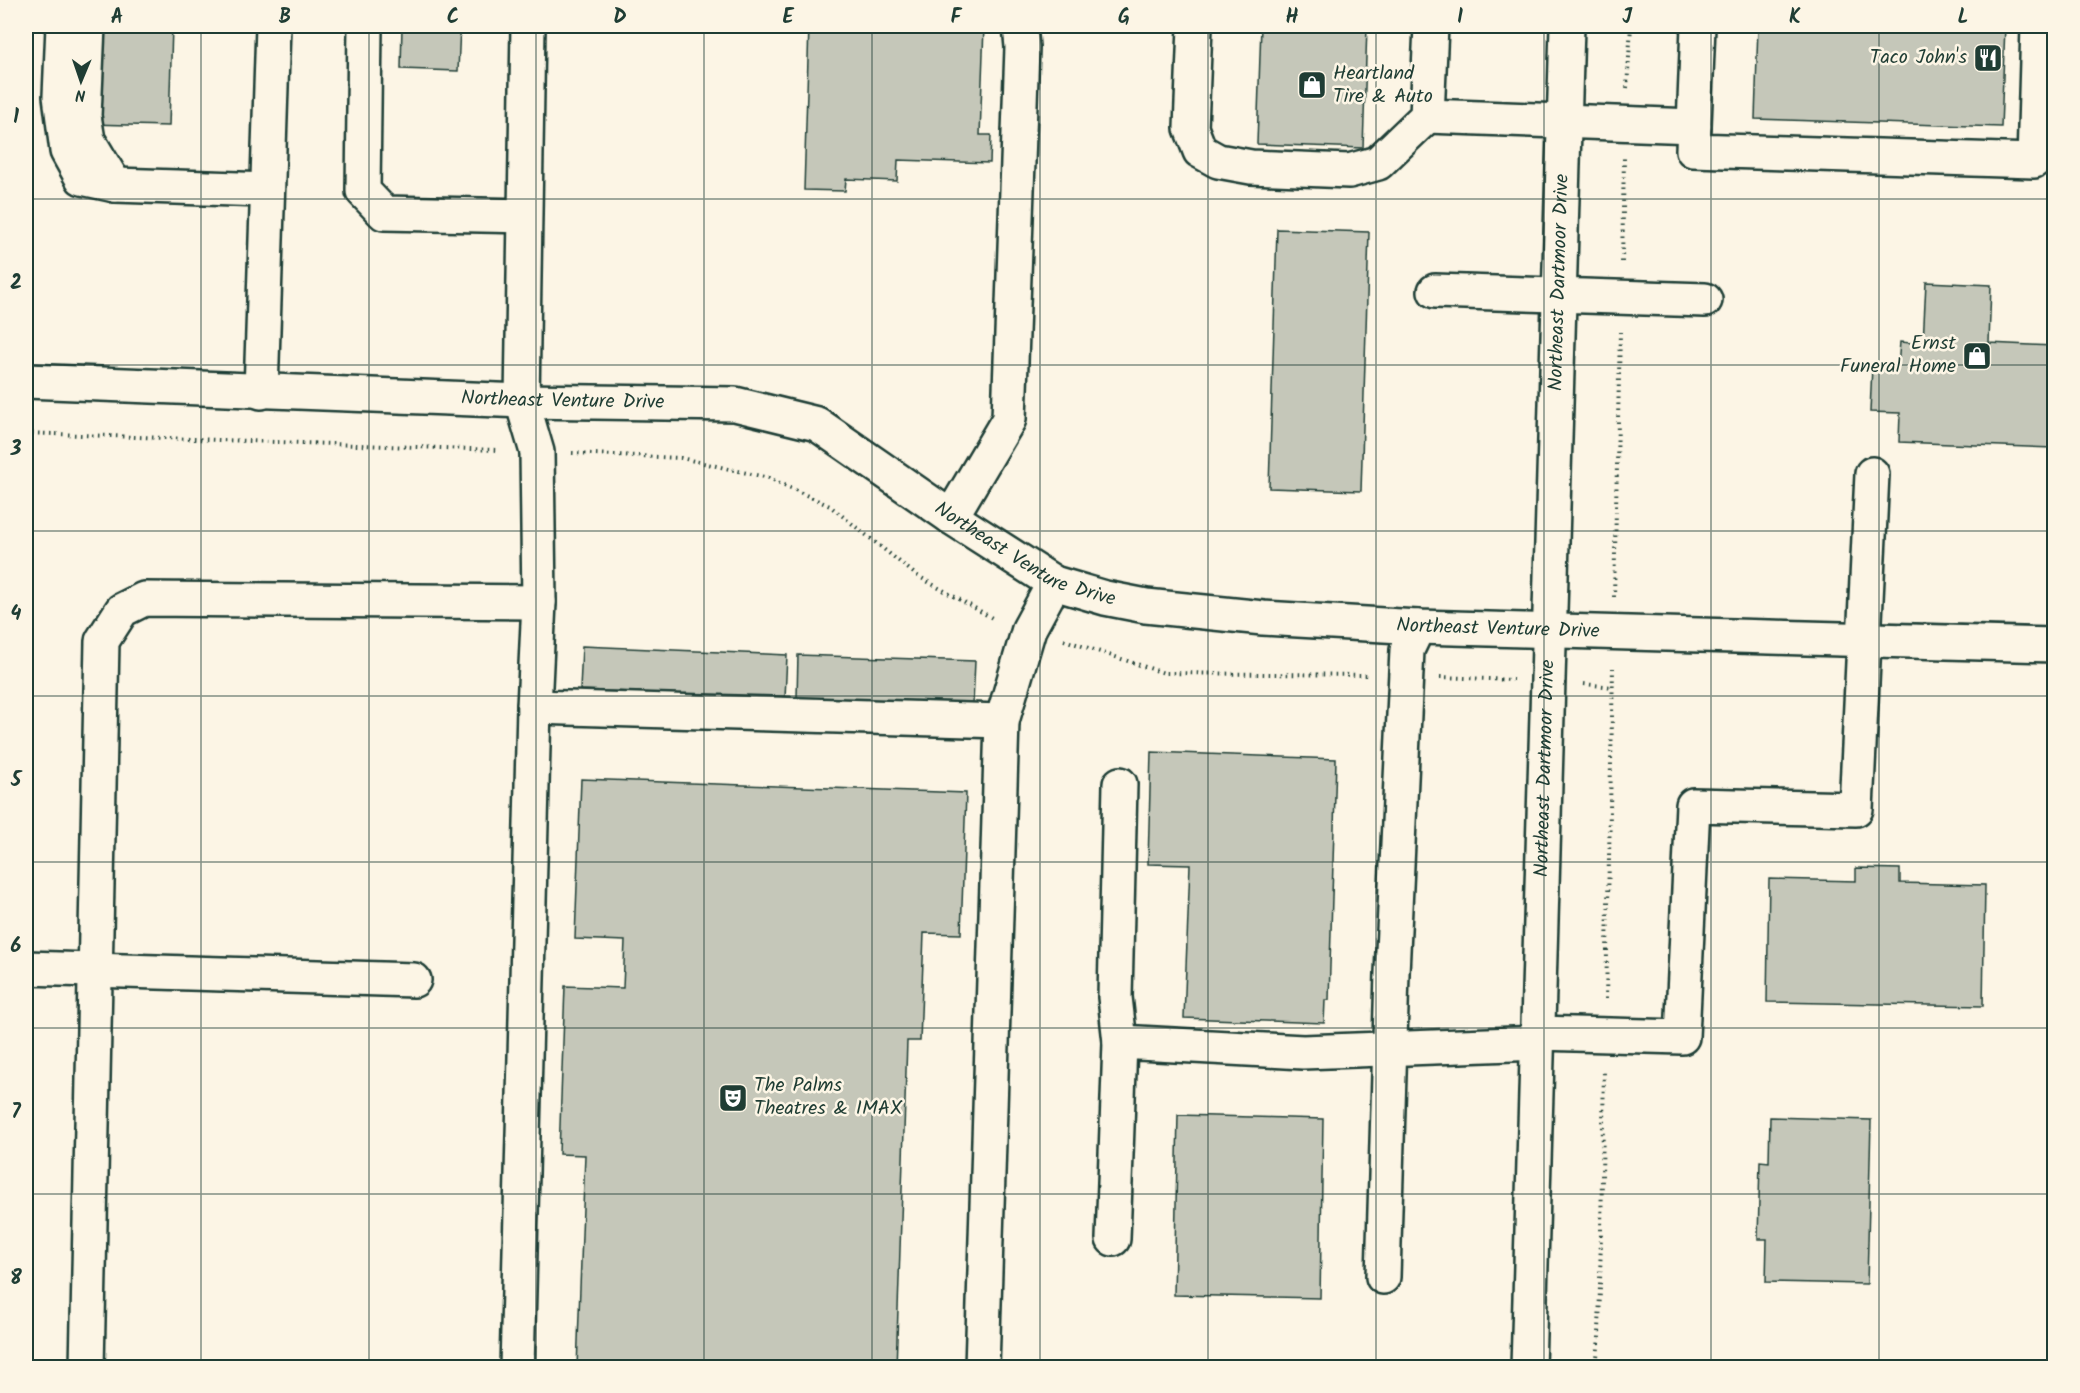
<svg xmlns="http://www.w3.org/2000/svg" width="2080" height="1393" viewBox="0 0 2080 1393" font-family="Kalam,sans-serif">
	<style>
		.building { fill: #c5c7b9; stroke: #1f3d34; stroke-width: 1.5 }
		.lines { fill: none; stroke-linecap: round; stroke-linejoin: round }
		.minor-casing { stroke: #1f3d34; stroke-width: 38 }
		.path { stroke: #1f3d34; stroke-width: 4; stroke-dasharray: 1.5 4.5; stroke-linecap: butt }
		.minor { stroke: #fcf5e5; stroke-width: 33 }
		.grid { fill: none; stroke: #1f3d34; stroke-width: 1.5; stroke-opacity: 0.55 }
		.labels { text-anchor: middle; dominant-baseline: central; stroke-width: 5; stroke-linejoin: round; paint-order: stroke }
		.poi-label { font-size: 20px; fill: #1f3d34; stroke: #fcf5e5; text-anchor: end }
		.street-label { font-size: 20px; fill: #1f3d34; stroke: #fcf5e5 }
		.neatline { fill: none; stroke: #1f3d34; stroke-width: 2 }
		.grid-label { font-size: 20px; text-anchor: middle; font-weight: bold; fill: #1f3d34 }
	</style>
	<rect width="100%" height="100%" fill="#fcf5e5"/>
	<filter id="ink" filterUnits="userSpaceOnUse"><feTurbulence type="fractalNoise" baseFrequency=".0167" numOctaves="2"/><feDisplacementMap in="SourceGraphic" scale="12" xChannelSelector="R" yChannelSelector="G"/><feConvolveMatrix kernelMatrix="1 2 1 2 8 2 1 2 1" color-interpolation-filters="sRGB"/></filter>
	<g filter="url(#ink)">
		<!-- building -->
		<g class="building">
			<polygon points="101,26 172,26 169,126 88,124"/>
			<polygon points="402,26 460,26 458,71 401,69"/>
			<polygon points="809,26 984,26 980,135 991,135 990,163 898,160 897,181 846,179 845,191 804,190"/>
			<polygon points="1261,26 1367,26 1363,148 1257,144"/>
			<polygon points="1758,26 2005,26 2001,127 1755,119"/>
			<polygon points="1277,229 1369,232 1361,491 1269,488"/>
			<polygon points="1926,282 1991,285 1989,343 2054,346 2054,448 1899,442 1900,413 1870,412 1872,366 1898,367 1900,342 1923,344"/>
			<polygon points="582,646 787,655 785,698 580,690"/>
			<polygon points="798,655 975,661 973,704 797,698"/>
			<polygon points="1151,752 1336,759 1329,1000 1325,1000 1324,1023 1184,1018 1190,865 1148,864"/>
			<polygon points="581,779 966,793 961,934 924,933 920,1041 907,1041 896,1368 577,1368 585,1155 559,1154 565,986 623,988 625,941 575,939"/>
			<polygon points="1856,868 1900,869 1900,883 1985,885 1983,1006 1767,1002 1769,879 1856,881"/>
			<polygon points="1178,1115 1323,1119 1320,1298 1174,1295"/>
			<polygon points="1770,1117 1871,1120 1867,1284 1766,1282 1767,1239 1758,1239 1760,1161 1769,1162"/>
		</g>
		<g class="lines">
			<!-- minor casing -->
			<g class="minor-casing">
				<g id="minor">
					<polyline points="63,26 60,96 67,151 82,178 115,185 267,190"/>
					<polyline points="88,26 84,116 88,140 115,185"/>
					<polyline points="365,26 363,191 384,213 524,216"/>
					<polyline points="528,26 522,401 537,452 539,602 534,707 1002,721 1029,629 1054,583"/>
					<polyline points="1195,26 1191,128 1200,151 1218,161 1251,167 1349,171 1378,163 1427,116 1431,26"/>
					<polyline points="1698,26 1693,150 2034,161 2038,26"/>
					<polyline points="1427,116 1694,126"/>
					<polyline points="1435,291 1705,300"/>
					<path id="s1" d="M26 381 522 401 735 404 817 424 951 517 1054 583 1105 598 1146 606 1263 618 1418 627 2054 645"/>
					<polyline points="261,392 273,26"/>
					<polyline points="951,517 1009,419 1022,47 1020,26"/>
					<polyline points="26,968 414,980"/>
					<polyline points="1538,1033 1682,1037 1693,805 1856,809 1872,474"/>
					<polyline points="1120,1042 1115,997 1120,784"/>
					<polyline points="1113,1239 1120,1042 1303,1052 1538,1043"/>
					<polyline points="1383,1277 1392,973 1407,650 1418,627"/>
					<polyline points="87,1368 102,641 122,610 144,599 539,602"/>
					<polyline points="517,1368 534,707"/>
					<polyline points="982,1368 1002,721"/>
					<path id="s2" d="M1528 1368 1567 26"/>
				</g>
			</g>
			<!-- path -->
			<g class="path">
				<polyline points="1627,88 1631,26"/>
				<polyline points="1622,262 1624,158"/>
				<polyline points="26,433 498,450"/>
				<polyline points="572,453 681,458 769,478 830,506 916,575 994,619"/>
				<polyline points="1614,597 1620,332"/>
				<polyline points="1064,640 1164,673 1369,675"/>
				<polyline points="1440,677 1513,680"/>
				<polyline points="1584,684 1613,687"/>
				<polyline points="1606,999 1613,668"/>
				<polyline points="1596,1368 1599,1337 1604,1070"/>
			</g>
			<!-- minor -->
			<use href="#minor" class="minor"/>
		</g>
	</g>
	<!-- grid -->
	<path class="grid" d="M201 26V1368M369 26V1368M536 26V1368M704 26V1368M872 26V1368M1040 26V1368M1208 26V1368M1376 26V1368M1544 26V1368M1711 26V1368M1879 26V1368M26 199H2054M26 365H2054M26 531H2054M26 696H2054M26 862H2054M26 1028H2054M26 1194H2054"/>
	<!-- icons -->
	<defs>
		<g id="restaurant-square" transform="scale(1.5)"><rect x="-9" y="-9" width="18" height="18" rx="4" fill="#1f3d34" stroke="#fcf5e5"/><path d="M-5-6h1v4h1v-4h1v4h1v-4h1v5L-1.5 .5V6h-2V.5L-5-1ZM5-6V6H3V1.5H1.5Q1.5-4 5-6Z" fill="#fff"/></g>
		<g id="shop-square" transform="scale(1.5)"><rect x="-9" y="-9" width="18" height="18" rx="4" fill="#1f3d34" stroke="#fcf5e5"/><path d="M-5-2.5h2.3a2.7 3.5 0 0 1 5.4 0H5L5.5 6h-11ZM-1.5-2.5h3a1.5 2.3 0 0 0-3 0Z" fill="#fff"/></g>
		<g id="theatre-square" transform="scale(1.5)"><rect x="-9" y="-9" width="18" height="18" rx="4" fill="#1f3d34" stroke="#fcf5e5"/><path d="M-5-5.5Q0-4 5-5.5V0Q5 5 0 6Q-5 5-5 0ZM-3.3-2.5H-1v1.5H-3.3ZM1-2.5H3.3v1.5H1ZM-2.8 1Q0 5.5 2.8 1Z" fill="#fff"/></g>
	</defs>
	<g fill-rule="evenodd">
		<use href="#restaurant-square" x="1988" y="58"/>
		<use href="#shop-square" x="1312" y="85"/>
		<use href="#shop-square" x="1977" y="356"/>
		<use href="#theatre-square" x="733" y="1098"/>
	</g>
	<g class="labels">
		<!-- poi labels -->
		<g class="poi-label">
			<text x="1967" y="58">Taco John's</text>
			<text x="1333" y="74" text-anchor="start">Heartland<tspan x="1333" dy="23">Tire &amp; Auto</tspan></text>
			<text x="1956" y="344">Ernst<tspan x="1956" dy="23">Funeral Home</tspan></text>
			<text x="754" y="1086" text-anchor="start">The Palms<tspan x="754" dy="23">Theatres &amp; IMAX</tspan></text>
		</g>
		<!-- street labels -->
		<g class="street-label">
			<text stroke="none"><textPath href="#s2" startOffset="1086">Northeast Dartmoor Drive</textPath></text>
			<text stroke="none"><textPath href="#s1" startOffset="537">Northeast Venture Drive</textPath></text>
			<text stroke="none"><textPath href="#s1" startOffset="1041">Northeast Venture Drive</textPath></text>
			<text stroke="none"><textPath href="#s1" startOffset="1527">Northeast Venture Drive</textPath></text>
			<text stroke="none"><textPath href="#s2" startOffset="600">Northeast Dartmoor Drive</textPath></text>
		</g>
	</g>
	<!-- margin -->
	<rect width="2080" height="1393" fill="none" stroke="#fcf5e5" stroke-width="66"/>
	<!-- north arrow -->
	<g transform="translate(81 81) rotate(182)" stroke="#fcf5e5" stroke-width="4.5" paint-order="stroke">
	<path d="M0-4.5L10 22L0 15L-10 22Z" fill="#1f3d34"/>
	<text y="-9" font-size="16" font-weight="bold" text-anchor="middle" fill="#1f3d34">N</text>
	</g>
	<rect x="33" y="33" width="2014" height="1327" class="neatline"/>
	<g class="grid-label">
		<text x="117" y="23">A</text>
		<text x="285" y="23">B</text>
		<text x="453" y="23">C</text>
		<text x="620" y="23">D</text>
		<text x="788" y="23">E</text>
		<text x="956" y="23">F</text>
		<text x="1124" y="23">G</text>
		<text x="1292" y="23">H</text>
		<text x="1460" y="23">I</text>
		<text x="1627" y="23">J</text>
		<text x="1795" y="23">K</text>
		<text x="1963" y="23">L</text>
		<text x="16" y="123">1</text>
		<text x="16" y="289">2</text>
		<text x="16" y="455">3</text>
		<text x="16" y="620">4</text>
		<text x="16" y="786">5</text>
		<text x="16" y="952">6</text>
		<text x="16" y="1118">7</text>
		<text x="16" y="1284">8</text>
	</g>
</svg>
